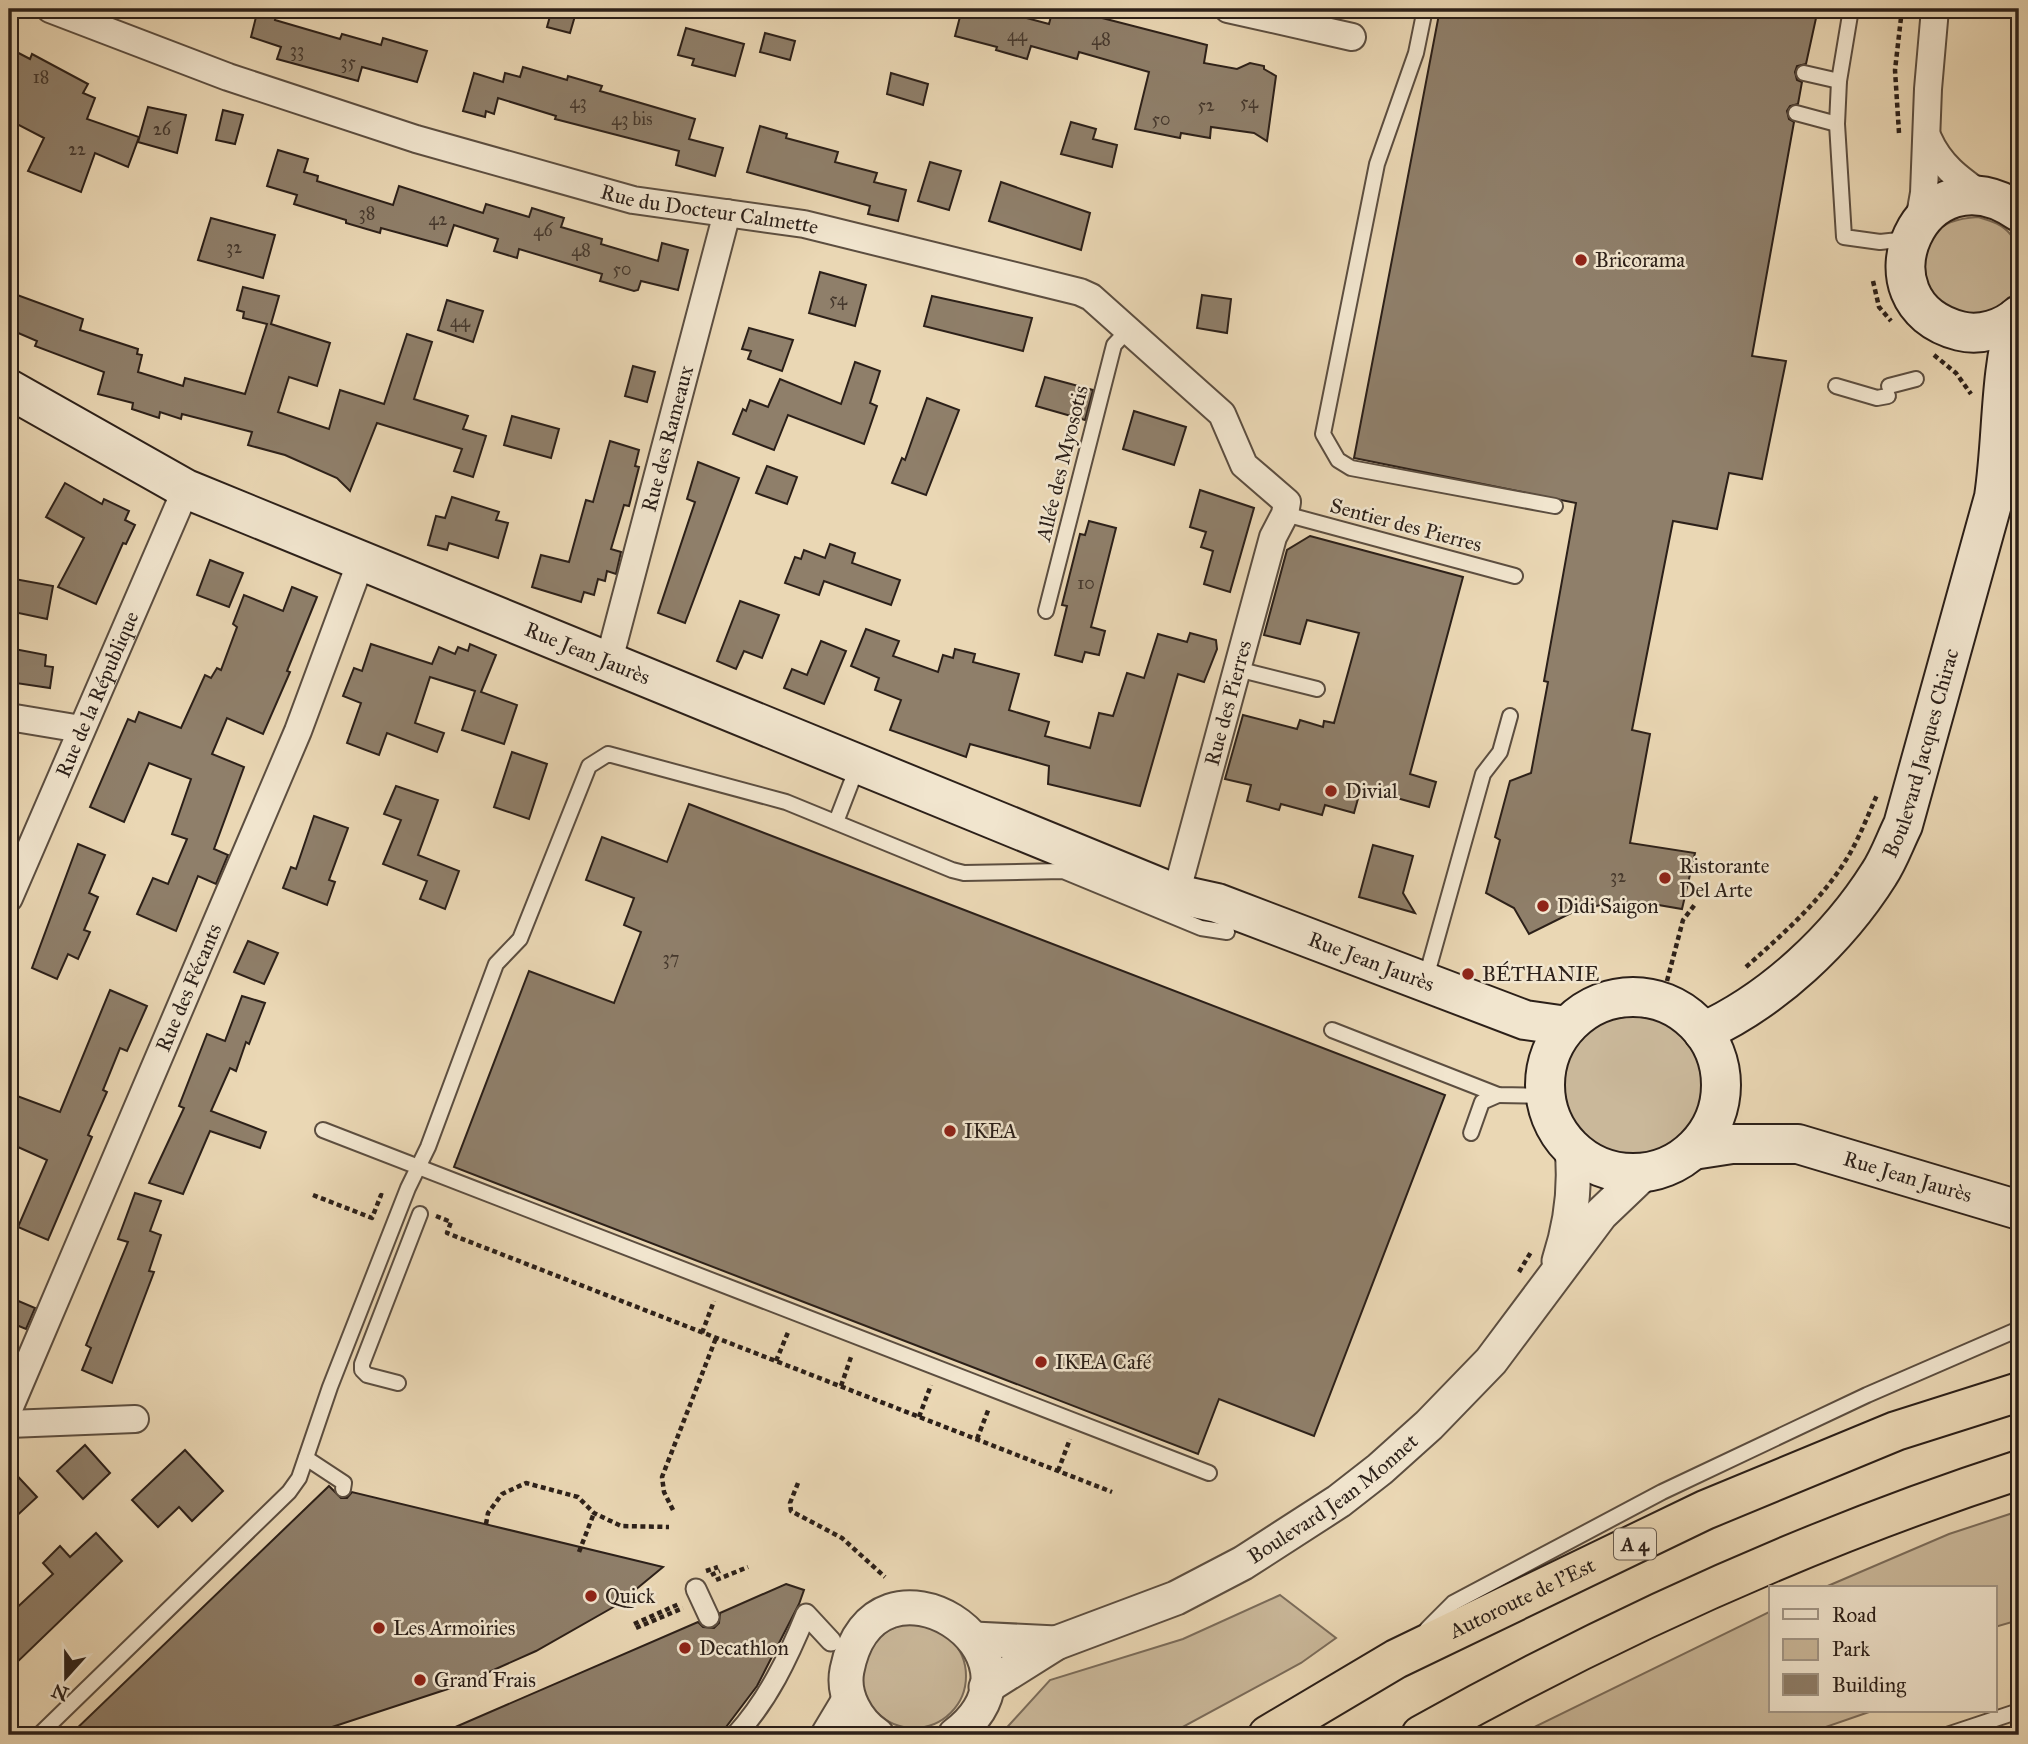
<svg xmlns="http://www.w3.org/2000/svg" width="2028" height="1744" viewBox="0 0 2028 1744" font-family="'IM FELL Great Primer',serif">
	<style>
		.green { fill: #cab89a; stroke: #7b6c5a; stroke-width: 2 }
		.building { fill: #8f7f6a; stroke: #2c2019; stroke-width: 2 }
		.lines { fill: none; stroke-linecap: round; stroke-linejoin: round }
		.service-casing { stroke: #5c4e40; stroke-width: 18 }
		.pedestrian-casing { stroke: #5c4e40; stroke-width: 23 }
		.minor-casing { stroke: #5c4e40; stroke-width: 30 }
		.tertiary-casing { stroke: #5c4e40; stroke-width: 37 }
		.secondary-casing { stroke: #2c2019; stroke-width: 42 }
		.motorway-casing { stroke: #2c2019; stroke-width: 42 }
		.path { stroke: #2c2019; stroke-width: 4.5; stroke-dasharray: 5 3.5; stroke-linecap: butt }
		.service { stroke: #f1e5ce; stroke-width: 14 }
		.pedestrian { stroke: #f1e5ce; stroke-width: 19 }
		.minor { stroke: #f1e5ce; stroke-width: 26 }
		.tertiary { stroke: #f1e5ce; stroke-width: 33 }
		.secondary { stroke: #f1e5ce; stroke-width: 38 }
		.motorway { stroke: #ead7b4; stroke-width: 38 }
		.poi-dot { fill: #8f2418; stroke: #f1e5ce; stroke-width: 2.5 }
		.labels { text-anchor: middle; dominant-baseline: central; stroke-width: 5; stroke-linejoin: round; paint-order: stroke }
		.number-label { font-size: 18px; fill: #45382d }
		.shield { fill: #f1e5ce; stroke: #675b4f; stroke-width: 2 }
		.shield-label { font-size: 19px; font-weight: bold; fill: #2c2019 }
		.street-label { font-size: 21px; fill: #2c2019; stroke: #f1e5ce }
		.poi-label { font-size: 21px; fill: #2c2019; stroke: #f1e5ce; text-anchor: start }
	</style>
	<rect width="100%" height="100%" fill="#ead7b4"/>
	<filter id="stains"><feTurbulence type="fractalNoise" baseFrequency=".00286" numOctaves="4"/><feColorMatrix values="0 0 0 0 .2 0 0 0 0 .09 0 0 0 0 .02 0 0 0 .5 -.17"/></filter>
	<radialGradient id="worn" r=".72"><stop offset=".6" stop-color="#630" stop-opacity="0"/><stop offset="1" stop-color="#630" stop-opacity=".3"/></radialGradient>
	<!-- green -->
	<g class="green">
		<path d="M1978 217C1991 221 2002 224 2011 235 2028 259 2019 310 1985 316 1974 317 1958 312 1946 311L1922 280C1928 239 1931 220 1978 217Z"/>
		<circle cx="1629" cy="1087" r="73"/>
		<polygon points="2019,1511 2019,1620 1995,1627 1995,1588 1823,1588 1949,1534"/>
		<polygon points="1280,1595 1336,1638 1301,1663 1168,1735 1000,1735 1050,1680 1183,1639"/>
		<polygon points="1771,1611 1771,1711 1872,1711 1814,1731 1816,1735 1518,1735"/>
		<circle cx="914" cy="1676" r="52"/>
	</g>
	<!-- building -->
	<g class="building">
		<polygon points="258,9 278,9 275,20 340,39 342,34 381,45 383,38 427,51 417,82 362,67 358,81 277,59 281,47 251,37"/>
		<polygon points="552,9 577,9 570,33 547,27"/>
		<polygon points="962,9 993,9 1049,24 1053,9 1074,14 1075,11 1207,45 1204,63 1237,69 1250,63 1264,66 1264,69 1276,76 1267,141 1254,133 1211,127 1210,138 1181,133 1180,138 1135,129 1149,72 1079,52 1077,59 1031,46 1027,59 996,50 997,47 955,36"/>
		<polygon points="1440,9 1818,9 1806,64 1797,66 1795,72 1797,80 1802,82 1798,104 1790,106 1787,111 1789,119 1794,122 1752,356 1786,361 1762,479 1729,473 1717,529 1673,521 1632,730 1650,734 1630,843 1695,853 1682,909 1641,902 1604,904 1571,913 1529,934 1514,908 1486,893 1500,840 1495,837 1510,781 1531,773 1548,682 1544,681 1576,503 1354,458"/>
		<polygon points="686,28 744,44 735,76 692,65 694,59 678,55"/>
		<polygon points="765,33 795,41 790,60 760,52"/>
		<polygon points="9,48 30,59 32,54 88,84 83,93 95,98 87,119 139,137 128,167 95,153 81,192 28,171 44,138 9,120"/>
		<polygon points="523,67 567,80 568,76 602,86 600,91 695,119 689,139 723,148 715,176 676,165 679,151 555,119 556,116 498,98 494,114 486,111 485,117 463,111 474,73 503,82 505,73 520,77"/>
		<polygon points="891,73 928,84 923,105 887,94"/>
		<polygon points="148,107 186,115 177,153 138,142"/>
		<polygon points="223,110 243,115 235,144 216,140"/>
		<polygon points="1071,122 1096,129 1093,139 1117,145 1112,167 1061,154"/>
		<polygon points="760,126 787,134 786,138 838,152 835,162 877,173 874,182 906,190 898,221 868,214 870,206 747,172"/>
		<polygon points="278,150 308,159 304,172 318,176 317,181 393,205 399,186 483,213 486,204 529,217 532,208 564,218 561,227 602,239 601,244 658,261 662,243 688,250 678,290 641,281 638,290 634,291 600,281 602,274 519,249 517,258 494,251 498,239 454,225 447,246 381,228 380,233 346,223 346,220 294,204 297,195 267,186"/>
		<polygon points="930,162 961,171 949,210 918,201"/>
		<polygon points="1001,182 1090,213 1081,250 989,221"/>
		<polygon points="211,218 275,235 263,278 198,260"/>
		<polygon points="820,272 866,285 855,326 809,313"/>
		<polygon points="243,287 279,296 271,324 330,343 317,386 289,377 278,412 329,429 340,390 384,404 407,334 432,342 414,399 468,416 463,429 486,436 473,477 454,471 462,449 377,423 350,491 337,478 285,455 248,445 252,432 182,414 181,419 160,412 159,418 132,409 133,403 98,394 104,372 35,346 37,341 9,329 9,292 83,319 80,330 138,349 137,354 142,355 138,372 183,386 185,378 245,394 267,324 243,318 244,312 237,310"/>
		<polygon points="1202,295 1231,299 1227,333 1197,328"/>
		<polygon points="932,296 1032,318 1023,351 924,326"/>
		<polygon points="447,300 483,311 473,342 438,330"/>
		<polygon points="749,328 793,340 782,371 748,359 751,351 742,349"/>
		<polygon points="855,362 880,371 870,403 877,406 864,444 788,415 774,450 733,434 743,409 746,411 750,400 768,407 780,379 841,404"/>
		<polygon points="633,366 655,372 647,402 625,396"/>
		<polygon points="1045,377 1093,390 1085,420 1036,406"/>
		<polygon points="927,398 959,410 926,495 892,483 902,458 905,460"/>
		<polygon points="1134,411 1186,427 1174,465 1123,449"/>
		<polygon points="512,416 559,429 551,458 504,445"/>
		<polygon points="610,441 639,450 635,466 639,467 629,506 624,505 611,549 621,552 616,574 607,571 605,581 598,579 594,595 584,592 581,602 532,587 541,555 569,562 586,500 593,502"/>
		<polygon points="698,462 739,478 685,623 658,613 695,502 687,499"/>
		<polygon points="767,466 797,477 787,504 756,493"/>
		<polygon points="65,483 102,504 104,499 129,511 125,520 135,525 126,544 123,543 96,604 58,587 84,538 46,517"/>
		<polygon points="1200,490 1254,508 1230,592 1204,584 1213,551 1201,547 1206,532 1190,527"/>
		<polygon points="452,497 499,512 496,520 508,523 498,558 449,543 447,550 428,545 436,516 445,518"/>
		<polygon points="1089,521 1116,528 1091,627 1105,631 1099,655 1085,652 1082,662 1055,655 1067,606 1062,605 1080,534 1085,535"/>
		<polygon points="1310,536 1463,577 1410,774 1436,782 1429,807 1361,788 1354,813 1325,805 1322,815 1281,804 1279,810 1247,801 1251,785 1225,779 1243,715 1297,729 1300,720 1323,727 1324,721 1334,723 1359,633 1307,620 1300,644 1264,635 1287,550"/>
		<polygon points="830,544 855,553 852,563 900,580 891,605 824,581 819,595 785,583 795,557 801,559 804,550 825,558"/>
		<polygon points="210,560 243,573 229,607 197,595"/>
		<polygon points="9,578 53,586 47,619 9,611"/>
		<polygon points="292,587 317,597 287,671 290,672 263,734 227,718 212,754 244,767 214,849 228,855 216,884 198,876 176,931 137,914 153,878 168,884 187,839 172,834 191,779 149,763 124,822 90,807 128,719 135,722 139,712 181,728 205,675 211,678 217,668 221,670 237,627 233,624 244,595 283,611"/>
		<polygon points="740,601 779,615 762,658 744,651 736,669 717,661"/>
		<polygon points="866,629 899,641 893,656 938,672 943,655 953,658 955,649 975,654 973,662 1019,674 1009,710 1049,722 1045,736 1090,748 1099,713 1113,716 1127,673 1144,678 1158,634 1187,642 1190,633 1216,640 1217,649 1204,682 1178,674 1140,806 1048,784 1049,766 970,744 966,757 890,730 901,700 875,690 879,678 851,666"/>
		<polygon points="821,641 846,651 824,704 784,688 792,669 807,675"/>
		<polygon points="371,644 432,664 439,647 455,654 458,647 468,651 470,644 496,655 481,692 517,705 504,744 462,730 475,691 430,677 415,723 444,733 437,752 387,733 379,755 347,743 361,703 343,696 354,668 362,671"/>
		<polygon points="9,648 46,655 45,666 53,667 50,688 9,682"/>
		<polygon points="512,752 547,764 529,819 494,807"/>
		<polygon points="396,786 438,800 418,855 459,871 445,909 420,899 427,881 383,864 401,820 384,814"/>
		<polygon points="689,804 1445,1095 1314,1436 1219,1399 1198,1454 454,1167 529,971 614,1003 641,932 624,925 634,898 586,880 602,837 667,862"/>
		<polygon points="314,816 348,828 329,880 335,882 327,905 283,888 291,867 296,869"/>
		<polygon points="78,844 105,855 89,893 98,897 84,930 90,932 78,959 68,954 57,979 32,968"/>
		<polygon points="1373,845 1413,856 1403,893 1415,913 1359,897"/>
		<polygon points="248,941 278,953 264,984 234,972"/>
		<polygon points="110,990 147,1006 127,1051 120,1048 103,1090 107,1092 88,1135 92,1137 48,1240 18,1227 47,1160 9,1143 9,1093 60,1112"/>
		<polygon points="242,996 265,1003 249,1044 246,1042 236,1071 230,1068 211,1111 266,1132 260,1148 210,1131 183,1194 149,1183 184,1108 179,1106 207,1034 225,1041"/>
		<polygon points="135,1193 161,1201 150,1231 161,1235 149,1271 154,1272 112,1383 82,1370 91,1348 86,1345 128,1242 118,1239"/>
		<polygon points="9,1297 35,1308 26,1329 9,1322"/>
		<polygon points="85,1445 110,1473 83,1499 57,1471"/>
		<polygon points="185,1450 223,1491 192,1521 179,1507 158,1527 132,1500"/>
		<polygon points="9,1467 37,1497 9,1523"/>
		<polygon points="329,1486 341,1498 347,1498 352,1492 663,1567 617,1605 536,1651 460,1685 326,1729 296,1735 70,1735"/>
		<polygon points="96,1533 122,1561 9,1670 9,1615 53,1574 43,1563 60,1546 70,1557"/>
		<polygon points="786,1584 804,1590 799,1604 757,1686 720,1735 437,1735 698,1622 703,1627 714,1628 719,1623 720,1613"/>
	</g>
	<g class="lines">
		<!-- service casing -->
		<g class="service-casing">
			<g id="service">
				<polyline points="1425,9 1416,53 1377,164 1323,434 1338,460 1351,468 1555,506"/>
				<polyline points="1851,9 1839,81 1837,124 1844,237 1880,242 1908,239"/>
				<polyline points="1804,73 1839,81"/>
				<polyline points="1796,113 1837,124"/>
				<polyline points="1836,386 1877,398 1888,396"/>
				<polyline points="1889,386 1916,379"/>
				<polyline points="1285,514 1515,576"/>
				<polyline points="1046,611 1114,345 1128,330"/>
				<polyline points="1237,669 1317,689"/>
				<polyline points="836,822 858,765"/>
				<polyline points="1425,981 1483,774 1500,752 1510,716"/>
				<polyline points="1332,1030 1498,1095 1544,1096"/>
				<polyline points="323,1130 1209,1473"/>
				<polyline points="1471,1133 1482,1102 1498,1095"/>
				<polyline points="398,1383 367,1375 362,1370 362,1364 420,1214"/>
				<polyline points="306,1458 344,1483 343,1489"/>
				<polyline points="1427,1629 1453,1603 1662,1492 1867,1395 2019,1329"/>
				<polyline points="39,1735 289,1492 299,1478 330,1387 408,1188 428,1147 496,964 520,939 589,766 608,754 786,802 952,870 964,873 1063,871 1201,928 1227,932"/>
				<polyline points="1947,1735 2019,1711"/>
			</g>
		</g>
		<!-- pedestrian casing -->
		<g class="pedestrian-casing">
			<g id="pedestrian">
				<polyline points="696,1589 709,1617"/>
				<path d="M736 1735C768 1700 788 1658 806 1614L831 1641"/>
			</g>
		</g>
		<!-- minor casing -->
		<g class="minor-casing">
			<g id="minor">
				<path id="s1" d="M50 9 228 77 416 139 633 200 804 224 1080 292 1091 297 1222 414 1244 465 1287 502 1285 514 1273 537 1176 894"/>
				<polyline points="1228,9 1352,37"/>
				<path d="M1928 138C1940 165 1958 178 1982 195"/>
				<polyline points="1919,221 1924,193 1928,89 1935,9"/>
				<path id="s2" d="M608 664 727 213"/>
				<polyline points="9,717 81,729"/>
				<path id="s3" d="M9 898 186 489"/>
				<path id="s4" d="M9 1409 298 731 361 561"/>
				<polyline points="9,1424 135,1419"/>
			</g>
		</g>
		<!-- tertiary casing -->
		<g class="tertiary-casing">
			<g id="tertiary">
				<path d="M1559 1261C1571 1224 1576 1189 1572 1150"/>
				<polyline points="974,1639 1056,1643"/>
				<path id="s5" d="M986 1687 1056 1643 1176 1598 1243 1563 1339 1501 1380 1469 1429 1425 1491 1361 1601 1214 1644 1173"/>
				<polyline points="828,1735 849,1700"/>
				<path d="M877 1735C857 1722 842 1695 847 1670 874 1533 1063 1653 955 1735"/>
			</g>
		</g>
		<!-- secondary casing -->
		<g class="secondary-casing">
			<g id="secondary">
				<path d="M2019 212C1922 144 1852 303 1960 331 1980 336 2004 329 2019 315"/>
				<path id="s6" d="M9 389 186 489 1176 894 1217 903 1525 1020 1567 1026"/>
				<circle cx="1633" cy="1085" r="88"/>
				<path id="s7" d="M1703 1032C1773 1000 1838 939 1879 874 1889 859 1895 841 1903 825L1994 497C2003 437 1999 377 2016 318"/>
				<path id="s8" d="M1693 1150 1732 1144H1798L2019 1210"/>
			</g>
		</g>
		<!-- motorway casing -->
		<g class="motorway-casing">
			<g id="motorway">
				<path id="s9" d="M1268 1735 1396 1659 1705 1510 1896 1431 2019 1392"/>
				<path d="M1421 1735C1611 1629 1812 1537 2019 1470"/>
			</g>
		</g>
		<!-- path -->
		<g class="path">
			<polyline points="1899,133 1895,70 1902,9"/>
			<polyline points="1873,281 1879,307 1891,321"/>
			<polyline points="1934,355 1956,373 1971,394"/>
			<path d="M1746 967C1784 933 1823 899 1849 855 1860 836 1868 815 1877 795"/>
			<polyline points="1667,981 1683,920 1696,903"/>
			<polyline points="313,1195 372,1218 381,1195 385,1197"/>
			<polyline points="436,1216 451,1222 447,1233 1112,1492"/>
			<polyline points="1519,1272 1531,1252"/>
			<polyline points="702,1333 714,1301"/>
			<polyline points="776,1361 789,1330"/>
			<polyline points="841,1386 852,1354"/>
			<polyline points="919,1417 931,1385"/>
			<polyline points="977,1439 989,1408"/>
			<polyline points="1058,1471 1070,1439"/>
			<polyline points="798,1483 790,1503 791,1511 842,1538 885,1577"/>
			<polyline points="673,1510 664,1492 662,1477 716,1338"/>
			<polyline points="486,1524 488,1513 502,1494 526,1483 578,1497 594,1513 621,1526 669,1527"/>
			<polyline points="579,1552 594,1513"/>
			<polyline points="706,1571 718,1567"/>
			<polyline points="711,1575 720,1571"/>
			<polyline points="716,1580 748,1567"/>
			<polyline points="634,1624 679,1604"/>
			<polyline points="636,1628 683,1608"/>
		</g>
		<!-- service -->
		<use href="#service" class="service"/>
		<!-- pedestrian -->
		<use href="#pedestrian" class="pedestrian"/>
		<!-- minor -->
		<use href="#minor" class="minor"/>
		<!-- tertiary -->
		<use href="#tertiary" class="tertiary"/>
		<!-- secondary -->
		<use href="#secondary" class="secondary"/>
		<!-- motorway -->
		<use href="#motorway" class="motorway"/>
	</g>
	<!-- markers -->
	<g class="poi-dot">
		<circle cx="1581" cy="260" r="7"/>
		<circle cx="1331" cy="791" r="7"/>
		<circle cx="1665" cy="878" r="7"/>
		<circle cx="1543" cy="906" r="7"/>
		<circle cx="1468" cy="974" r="7"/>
		<circle cx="950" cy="1131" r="7"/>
		<circle cx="1041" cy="1362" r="7"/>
		<circle cx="591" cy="1596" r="7"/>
		<circle cx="379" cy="1628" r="7"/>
		<circle cx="685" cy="1648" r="7"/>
		<circle cx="420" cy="1680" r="7"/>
	</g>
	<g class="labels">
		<!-- number labels -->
		<g class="number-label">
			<text x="1017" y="35">44</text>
			<text x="1101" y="39">48</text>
			<text x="297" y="50">33</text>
			<text x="348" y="62">35</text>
			<text x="41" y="77">18</text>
			<text x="578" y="102">43</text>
			<text x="1249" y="102">54</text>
			<text x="1206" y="105">52</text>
			<text x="632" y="119">43 bis</text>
			<text x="1161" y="119">50</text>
			<text x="162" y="129">26</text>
			<text x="77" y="149">22</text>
			<text x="367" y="213">38</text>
			<text x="438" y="219">42</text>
			<text x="543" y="230">46</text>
			<text x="234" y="247">32</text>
			<text x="581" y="250">48</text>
			<text x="622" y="269">50</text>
			<text x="838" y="299">54</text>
			<text x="460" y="321">44</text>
			<text x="1086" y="583">10</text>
			<text x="1618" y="876">32</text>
			<text x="671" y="958">37</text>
		</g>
		<!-- shield labels -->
		<rect class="shield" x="1614" y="1528.5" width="42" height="31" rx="5"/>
		<g class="shield-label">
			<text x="1635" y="1544">A 4</text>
		</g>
		<!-- street labels -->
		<g class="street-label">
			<text stroke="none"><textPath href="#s1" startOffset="691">Rue du Docteur Calmette</textPath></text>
			<text stroke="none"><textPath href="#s2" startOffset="233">Rue des Rameaux</textPath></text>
			<text transform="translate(1062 463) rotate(-76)">Allée des Myosotis</text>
			<text transform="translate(1406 525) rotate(15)">Sentier des Pierres</text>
			<text stroke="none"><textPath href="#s6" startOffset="637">Rue Jean Jaurès</textPath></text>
			<text stroke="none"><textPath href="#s3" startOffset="222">Rue de la République</textPath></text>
			<text transform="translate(1228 703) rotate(-75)">Rue des Pierres</text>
			<text stroke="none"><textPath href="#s7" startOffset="368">Boulevard Jacques Chirac</textPath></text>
			<text stroke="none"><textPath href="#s6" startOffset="1480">Rue Jean Jaurès</textPath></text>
			<text stroke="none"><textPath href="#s4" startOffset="458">Rue des Fécants</textPath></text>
			<text stroke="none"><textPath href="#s8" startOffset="220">Rue Jean Jaurès</textPath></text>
			<text stroke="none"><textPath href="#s5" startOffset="397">Boulevard Jean Monnet</textPath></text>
			<text stroke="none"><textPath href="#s9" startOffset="289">Autoroute de l’Est</textPath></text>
		</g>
		<!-- poi labels -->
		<g class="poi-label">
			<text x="1595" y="260">Bricorama</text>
			<text x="1345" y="791">Divial</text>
			<text x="1679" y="866">Ristorante<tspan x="1679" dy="24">Del Arte</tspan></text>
			<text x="1557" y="906">Didi Saigon</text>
			<text x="1482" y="974">BÉTHANIE</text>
			<text x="964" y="1131">IKEA</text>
			<text x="1055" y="1362">IKEA Café</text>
			<text x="605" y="1596">Quick</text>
			<text x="393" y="1628">Les Armoiries</text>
			<text x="699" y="1648">Decathlon</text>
			<text x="434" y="1680">Grand Frais</text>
		</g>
	</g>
	<!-- margin -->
	<rect width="2028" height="1744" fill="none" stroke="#ead7b4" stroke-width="35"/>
	<rect x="10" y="10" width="2007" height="1723" fill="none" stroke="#2c2019" stroke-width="3.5"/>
	<rect x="18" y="18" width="1993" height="1709" fill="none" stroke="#2c2019" stroke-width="2"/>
	<!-- legend -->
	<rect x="1769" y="1586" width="228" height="126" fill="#f1e5ce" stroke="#a29686" stroke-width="2"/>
	<rect x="1783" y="1609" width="35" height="10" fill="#f1e5ce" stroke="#a29686" stroke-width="2"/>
	<text x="1832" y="1622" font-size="21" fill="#2c2019">Road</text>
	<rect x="1783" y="1639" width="35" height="21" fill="#cab89a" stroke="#a29686" stroke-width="2"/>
	<text x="1832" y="1656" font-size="21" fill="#2c2019">Park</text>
	<rect x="1783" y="1674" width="35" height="21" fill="#8f7f6a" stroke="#a29686" stroke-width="2"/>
	<text x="1832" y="1692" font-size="21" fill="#2c2019">Building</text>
	<!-- north arrow -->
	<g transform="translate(66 1677) rotate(201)" stroke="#f1e5ce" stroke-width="5" paint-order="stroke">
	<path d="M0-5L12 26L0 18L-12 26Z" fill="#2c2019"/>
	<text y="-10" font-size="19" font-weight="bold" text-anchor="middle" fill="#2c2019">N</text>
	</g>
	<rect width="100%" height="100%" filter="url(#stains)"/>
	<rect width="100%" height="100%" fill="url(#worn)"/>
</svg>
